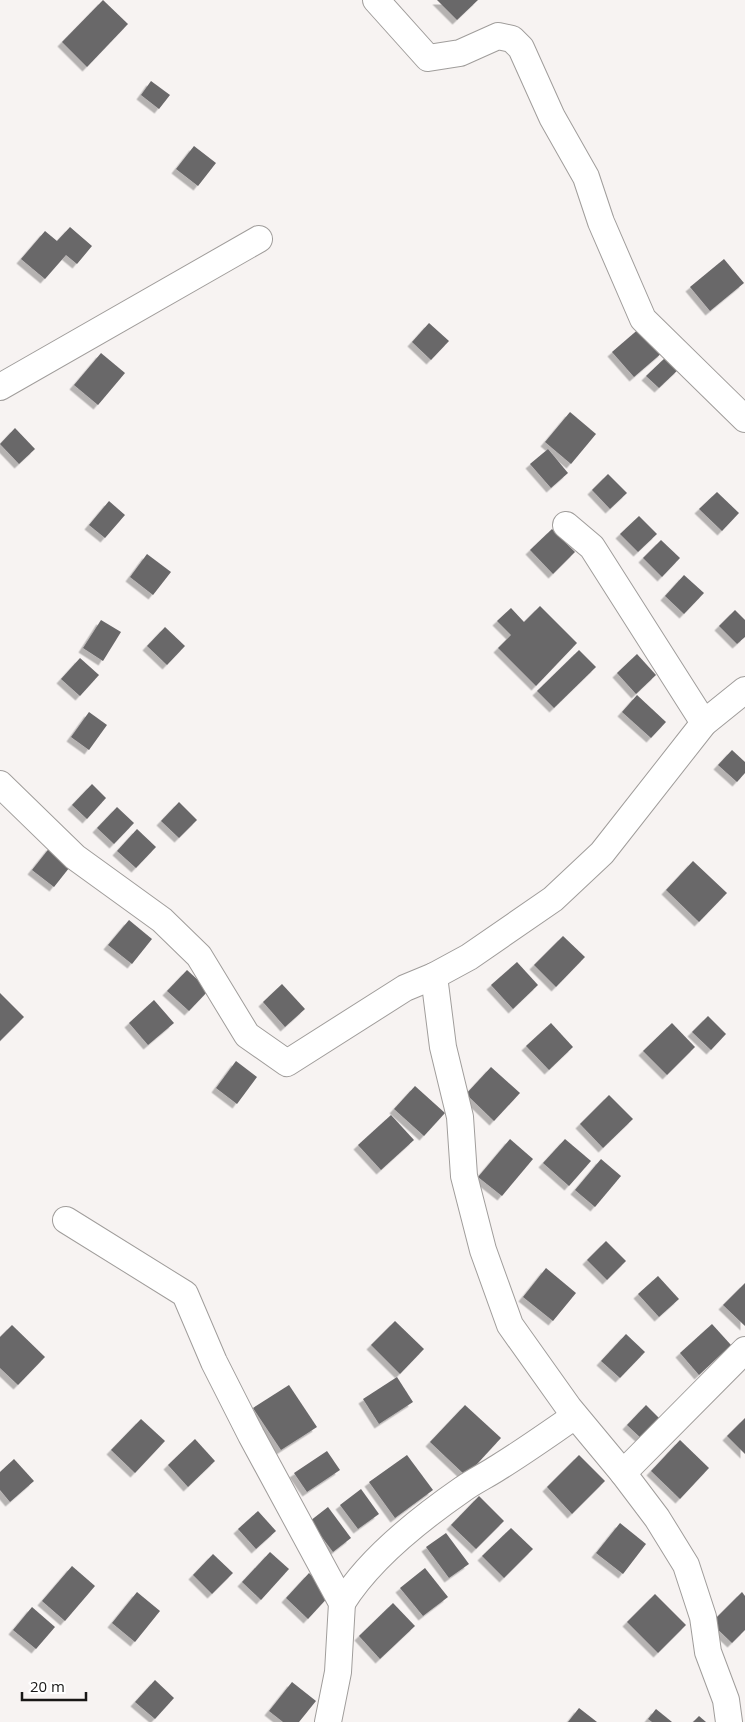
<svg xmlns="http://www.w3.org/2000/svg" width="745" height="1722" viewBox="0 0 745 1722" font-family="'Open Sans',sans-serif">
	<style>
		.building { fill: #696769; filter: url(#shadow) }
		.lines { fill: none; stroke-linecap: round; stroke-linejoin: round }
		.minor-casing { stroke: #a09d9b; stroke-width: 28 }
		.minor { stroke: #fff; stroke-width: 26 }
	</style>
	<defs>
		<filter id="shadow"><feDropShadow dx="-4.5" dy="4.5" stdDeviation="0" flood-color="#0004"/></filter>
	</defs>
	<rect width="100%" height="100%" fill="#f7f3f2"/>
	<!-- building -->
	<g class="building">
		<polygon points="103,0 128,24 87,67 62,42"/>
		<polygon points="437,0 478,0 457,20"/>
		<polygon points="151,81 170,95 159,109 141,95"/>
		<polygon points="194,146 216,163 198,186 176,169"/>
		<polygon points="70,227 92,246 77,264 66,255 45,279 21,259 45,231 57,241"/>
		<polygon points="724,259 744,283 710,311 690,287"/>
		<polygon points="429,323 449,341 431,360 412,342"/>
		<polygon points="641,327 663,352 634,377 612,352"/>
		<polygon points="101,353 125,373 98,405 74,385"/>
		<polygon points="667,356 679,369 659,388 646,376"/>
		<polygon points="570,412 596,434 571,464 545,442"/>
		<polygon points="15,428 35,449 19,464 0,444"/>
		<polygon points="548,449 568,473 551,488 530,464"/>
		<polygon points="608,474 627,493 610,509 592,490"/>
		<polygon points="717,492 739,513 722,531 699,509"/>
		<polygon points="109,501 125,515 105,538 89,525"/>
		<polygon points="639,516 657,534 638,552 620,534"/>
		<polygon points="552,529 575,552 553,574 530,550"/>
		<polygon points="661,540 680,558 662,577 643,558"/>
		<polygon points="147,554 171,572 153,595 130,577"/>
		<polygon points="684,575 704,593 684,614 665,596"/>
		<polygon points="540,606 577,643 536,686 498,648 511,635 497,621 511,608 524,622"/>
		<polygon points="735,610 745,620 745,637 737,644 719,626"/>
		<polygon points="101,620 121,632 103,661 83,648"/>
		<polygon points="165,627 185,646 167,665 147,646"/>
		<polygon points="579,650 596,667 554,708 537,691"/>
		<polygon points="637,654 656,675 636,694 617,673"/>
		<polygon points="80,658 99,675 80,696 61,679"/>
		<polygon points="637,695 666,722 651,738 622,712"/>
		<polygon points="89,712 107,725 89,750 71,737"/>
		<polygon points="732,750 745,762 745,773 737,782 718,765"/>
		<polygon points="92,784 106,798 87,819 72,805"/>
		<polygon points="179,802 197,820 179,838 161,821"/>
		<polygon points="117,807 134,823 114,844 97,828"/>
		<polygon points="137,829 156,847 136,868 117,851"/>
		<polygon points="51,846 73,863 54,887 32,870"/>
		<polygon points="693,861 727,893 699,922 666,890"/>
		<polygon points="129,920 152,939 132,964 108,945"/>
		<polygon points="563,936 585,957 556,987 534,965"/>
		<polygon points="517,962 538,985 513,1009 491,985"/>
		<polygon points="187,970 209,990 189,1011 167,991"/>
		<polygon points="282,984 305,1009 285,1027 263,1002"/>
		<polygon points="0,993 24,1017 0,1041"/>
		<polygon points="154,1000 174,1023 148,1045 129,1023"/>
		<polygon points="708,1016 726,1034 711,1050 692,1032"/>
		<polygon points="551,1023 573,1047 549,1070 526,1046"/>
		<polygon points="672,1023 695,1047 667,1075 643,1051"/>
		<polygon points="236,1061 257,1077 237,1104 216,1088"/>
		<polygon points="491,1067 520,1093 494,1121 466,1094"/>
		<polygon points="415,1086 445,1113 424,1136 394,1109"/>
		<polygon points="609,1095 633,1119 603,1148 580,1124"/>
		<polygon points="391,1115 414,1140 381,1170 358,1145"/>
		<polygon points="510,1139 533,1159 502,1196 478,1177"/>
		<polygon points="565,1139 591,1161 569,1186 543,1163"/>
		<polygon points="601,1159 621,1176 595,1207 575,1190"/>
		<polygon points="606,1241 626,1261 607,1280 587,1260"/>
		<polygon points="546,1268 576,1293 553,1321 523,1297"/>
		<polygon points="658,1276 679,1299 659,1317 638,1294"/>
		<polygon points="745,1283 745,1326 723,1305"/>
		<polygon points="395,1321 424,1349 400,1374 371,1345"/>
		<polygon points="712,1324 731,1345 699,1375 680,1353"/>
		<polygon points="12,1325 45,1357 18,1385 0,1368 0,1337"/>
		<polygon points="626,1334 645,1352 620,1378 601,1361"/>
		<polygon points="397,1377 413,1402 379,1424 363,1399"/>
		<polygon points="289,1385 317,1427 281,1450 253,1408"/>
		<polygon points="465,1405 501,1438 466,1476 430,1442"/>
		<polygon points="646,1405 663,1422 644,1441 627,1425"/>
		<polygon points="745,1418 745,1454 727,1436"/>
		<polygon points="141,1419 165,1441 135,1473 111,1450"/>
		<polygon points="195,1439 215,1461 188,1487 168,1465"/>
		<polygon points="680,1440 709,1468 680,1499 651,1471"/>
		<polygon points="327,1451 340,1470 307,1492 294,1473"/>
		<polygon points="407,1455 433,1490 395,1518 369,1482"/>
		<polygon points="579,1455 605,1481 572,1514 547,1487"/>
		<polygon points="14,1459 34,1481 10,1502 0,1490 0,1472"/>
		<polygon points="361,1489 379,1514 358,1529 340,1505"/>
		<polygon points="479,1496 504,1521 476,1549 451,1525"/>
		<polygon points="328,1507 351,1538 333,1552 310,1521"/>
		<polygon points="258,1511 276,1531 256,1549 238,1529"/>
		<polygon points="620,1523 646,1544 623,1574 596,1553"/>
		<polygon points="511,1528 533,1549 504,1578 482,1556"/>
		<polygon points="446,1533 469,1564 449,1578 426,1547"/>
		<polygon points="270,1552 289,1569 261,1600 242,1582"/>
		<polygon points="213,1554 233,1573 212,1594 193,1575"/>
		<polygon points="72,1566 95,1586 65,1621 42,1601"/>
		<polygon points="425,1568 448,1597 423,1616 400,1588"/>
		<polygon points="309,1573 331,1594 308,1619 286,1598"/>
		<polygon points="137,1592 160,1611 135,1642 112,1623"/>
		<polygon points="742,1592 745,1596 745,1630 732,1643 711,1623"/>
		<polygon points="655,1594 686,1625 658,1653 627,1622"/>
		<polygon points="393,1603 415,1626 380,1659 359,1636"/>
		<polygon points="32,1607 55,1627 36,1649 13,1630"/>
		<polygon points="155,1680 174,1698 155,1719 135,1702"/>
		<polygon points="292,1682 316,1701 299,1722 283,1722 269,1711"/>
		<polygon points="579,1708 597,1722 568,1722"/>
		<polygon points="656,1709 672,1722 652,1722 648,1719"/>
		<polygon points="699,1716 706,1722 693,1722"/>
	</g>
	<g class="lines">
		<!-- minor casing -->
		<g class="minor-casing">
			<g id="minor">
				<polyline points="376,0 428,58 460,53 498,36 512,39 521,48 552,117 586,177 601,222 643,319 745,419"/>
				<polyline points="0,387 259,239"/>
				<polyline points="566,525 592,547 704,723"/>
				<polyline points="0,784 75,857 162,920 199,956 247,1035 287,1063 405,988 434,976"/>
				<polyline points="66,1220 185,1294 214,1362 251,1435 342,1603 338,1672 328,1722"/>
				<polyline points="623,1473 745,1350"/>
				<path d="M342 1603C369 1559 421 1518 463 1489 474 1481 487 1475 499 1467 525 1451 550 1433 575 1416"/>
				<polyline points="729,1722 726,1700 708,1652 703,1617 686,1565 657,1518 623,1473 569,1408 510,1325 483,1250 464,1176 460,1117 443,1047 434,976 469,957 553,899 602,853 704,723 745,690"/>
			</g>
		</g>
		<!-- minor -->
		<use href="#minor" class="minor"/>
	</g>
	<!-- scale -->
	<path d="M22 1692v8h64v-8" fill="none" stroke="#181716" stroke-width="2.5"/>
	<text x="30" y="1692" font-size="15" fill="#181716" stroke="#ffffff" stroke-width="4" paint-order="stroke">20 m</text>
</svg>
